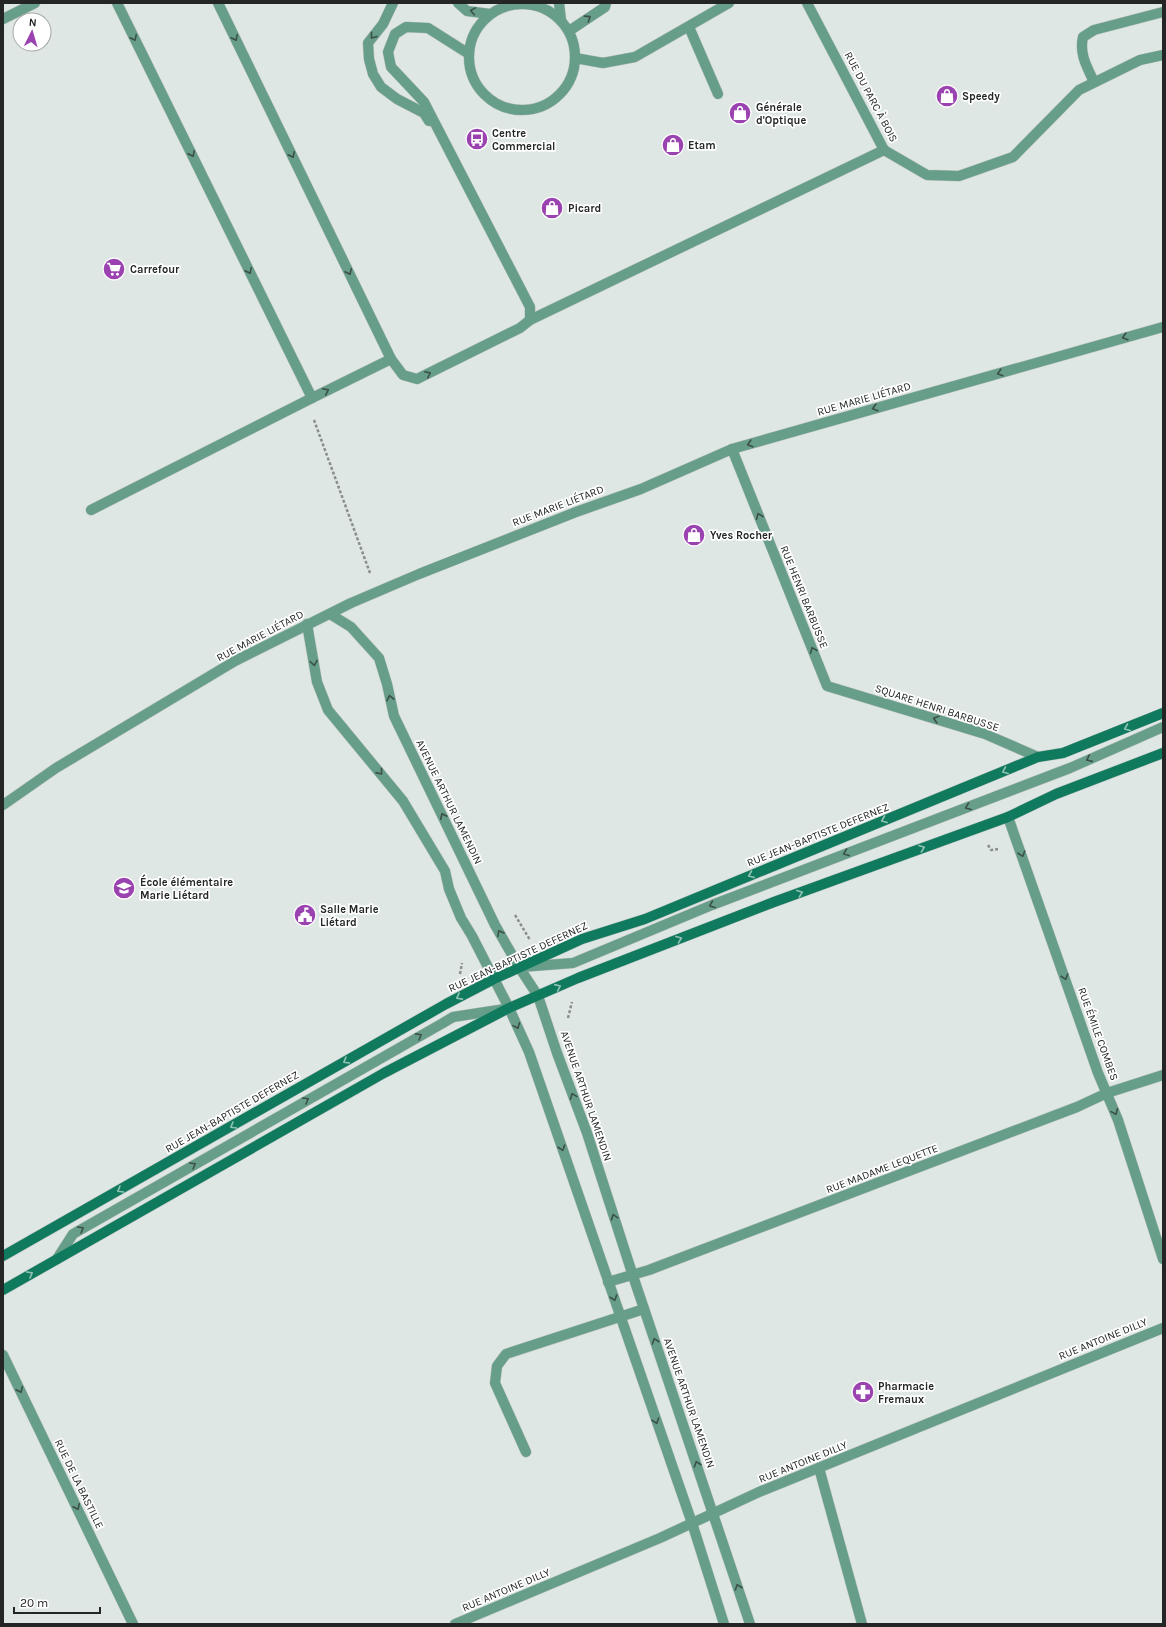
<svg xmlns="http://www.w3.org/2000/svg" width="1166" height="1627" viewBox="0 0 1166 1627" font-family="Karla,sans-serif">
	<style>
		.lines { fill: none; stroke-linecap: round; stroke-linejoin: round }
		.lane-casing { stroke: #bcc4c1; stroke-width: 11 }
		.street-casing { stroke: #bcc4c1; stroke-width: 11 }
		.secondary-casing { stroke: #bcc4c1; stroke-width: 11 }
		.path { stroke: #898f8d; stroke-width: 2.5; stroke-dasharray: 3 2; stroke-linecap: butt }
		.lane { stroke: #679e89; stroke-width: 10 }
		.street { stroke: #679e89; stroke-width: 10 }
		.secondary { stroke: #107a5e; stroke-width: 10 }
		.oneway { stroke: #3b5048 }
		.oneway2 { stroke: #93c3b7 }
		.labels { text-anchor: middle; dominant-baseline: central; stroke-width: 3.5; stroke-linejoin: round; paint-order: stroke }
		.poi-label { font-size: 11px; font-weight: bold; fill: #232625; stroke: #fff; text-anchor: start }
		.street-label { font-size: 11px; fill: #232625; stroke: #fff }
	</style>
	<rect width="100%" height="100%" fill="#dee7e3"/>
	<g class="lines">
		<!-- lane casing -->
		<g class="lane-casing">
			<g id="lane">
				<polyline points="117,3 312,398 391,359"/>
				<polyline points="218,3 391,359 403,375 417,379 520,328 530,320 530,307 424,102 391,67 388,52 395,34 406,27 428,28 469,54"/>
				<polyline points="393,3 383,24 368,43 369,59 373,74 381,87 397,99 424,113 429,121"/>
				<polyline points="458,3 467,11 490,14"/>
				<polyline points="3,19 35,3"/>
				<polyline points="689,27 718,94"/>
				<polyline points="569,31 605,7 606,3"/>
				<path d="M1094 82C1087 67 1079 54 1083 37L1094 30 1163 12"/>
				<polyline points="530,320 884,150"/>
				<polyline points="91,510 312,398"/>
				<polyline points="521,967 573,963 712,905 1070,768 1163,727"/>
				<polyline points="57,1259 73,1234 443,1023 453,1017 505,1009"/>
				<polyline points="526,1452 495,1383 497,1366 506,1354 644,1309"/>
				<polyline points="819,1468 862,1624"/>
			</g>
		</g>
		<!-- street casing -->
		<g class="street-casing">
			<g id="street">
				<polyline points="559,3 561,20"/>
				<polyline points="807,3 884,150 927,175 959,176 1013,157 1079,90 1140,60 1163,55"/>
				<circle cx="522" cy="57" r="53"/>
				<polyline points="575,58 603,63 635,57 729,3"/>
				<polyline points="732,449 827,686 985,734 1038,757"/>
				<polyline points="330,614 351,627 379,658 387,684 394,716 495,925 519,967 538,996 557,1053 587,1133 633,1276 750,1624"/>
				<polyline points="307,624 317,682 328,710 403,801 445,871 449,889 461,918 472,936 509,1008 529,1052 692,1523 724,1624"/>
				<polyline points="3,805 56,768 235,661 351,603 419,574 576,512 641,489 732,449 1163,327"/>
				<polyline points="1008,817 1098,1073 1118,1120 1163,1259"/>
				<polyline points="608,1282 649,1270 1077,1107 1107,1093 1163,1075"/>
				<polyline points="3,1355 133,1624"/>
				<polyline points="455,1624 660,1538 759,1492 1163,1328"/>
			</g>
		</g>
		<!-- secondary casing -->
		<g class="secondary-casing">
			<g id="secondary">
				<polyline points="3,1256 446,1004 494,979 582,939 645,919 1038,757 1063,753 1163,713"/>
				<polyline points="3,1290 384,1073 509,1008 578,978 774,902 1008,817 1056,794 1163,753"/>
			</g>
		</g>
		<!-- path -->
		<g class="path">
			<polyline points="314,420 370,573"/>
			<polyline points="988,845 991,850 998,849"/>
			<polyline points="515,915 530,940"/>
			<polyline points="460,974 462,963"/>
			<polyline points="568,1018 572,1002"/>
		</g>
		<!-- lane -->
		<use href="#lane" class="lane"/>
		<!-- street -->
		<use href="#street" class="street"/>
		<!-- secondary -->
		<use href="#secondary" class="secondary"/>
	</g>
	<!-- one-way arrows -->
	<defs><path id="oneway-chevron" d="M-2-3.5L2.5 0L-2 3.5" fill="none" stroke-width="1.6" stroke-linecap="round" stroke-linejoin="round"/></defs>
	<g class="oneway">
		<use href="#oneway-chevron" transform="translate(473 11) rotate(-170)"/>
		<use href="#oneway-chevron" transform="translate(588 18) rotate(-33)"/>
		<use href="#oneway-chevron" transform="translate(373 36) rotate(128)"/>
		<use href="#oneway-chevron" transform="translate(134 38) rotate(64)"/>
		<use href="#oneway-chevron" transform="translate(235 38) rotate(64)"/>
		<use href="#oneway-chevron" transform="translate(192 154) rotate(64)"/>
		<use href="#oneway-chevron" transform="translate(292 155) rotate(64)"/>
		<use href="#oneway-chevron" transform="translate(249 271) rotate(64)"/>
		<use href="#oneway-chevron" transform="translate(349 272) rotate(64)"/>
		<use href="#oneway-chevron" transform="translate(1125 337) rotate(164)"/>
		<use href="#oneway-chevron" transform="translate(1000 373) rotate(164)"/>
		<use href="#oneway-chevron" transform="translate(428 374) rotate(-26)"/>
		<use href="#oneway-chevron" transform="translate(326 391) rotate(-26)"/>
		<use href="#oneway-chevron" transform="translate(875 408) rotate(164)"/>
		<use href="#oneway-chevron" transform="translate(750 444) rotate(164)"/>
		<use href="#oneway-chevron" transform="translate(759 516) rotate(-112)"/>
		<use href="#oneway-chevron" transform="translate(813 650) rotate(-112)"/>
		<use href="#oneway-chevron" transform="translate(314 663) rotate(81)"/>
		<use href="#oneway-chevron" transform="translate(390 698) rotate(-102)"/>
		<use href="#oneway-chevron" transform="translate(936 719) rotate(-163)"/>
		<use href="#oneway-chevron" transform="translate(1089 759) rotate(156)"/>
		<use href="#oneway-chevron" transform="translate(380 772) rotate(51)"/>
		<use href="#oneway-chevron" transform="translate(968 807) rotate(159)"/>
		<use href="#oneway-chevron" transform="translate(443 816) rotate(-116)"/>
		<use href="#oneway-chevron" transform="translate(846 853) rotate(159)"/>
		<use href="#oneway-chevron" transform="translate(1022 854) rotate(71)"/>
		<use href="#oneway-chevron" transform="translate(712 905) rotate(158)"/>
		<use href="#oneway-chevron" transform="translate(500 933) rotate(-119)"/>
		<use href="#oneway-chevron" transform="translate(1065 977) rotate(71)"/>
		<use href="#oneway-chevron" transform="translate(517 1026) rotate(66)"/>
		<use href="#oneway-chevron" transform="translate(419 1036) rotate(-29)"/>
		<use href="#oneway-chevron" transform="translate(573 1096) rotate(-111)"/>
		<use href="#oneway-chevron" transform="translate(306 1100) rotate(-30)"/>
		<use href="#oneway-chevron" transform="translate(1115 1112) rotate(66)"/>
		<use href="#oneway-chevron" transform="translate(562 1148) rotate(71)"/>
		<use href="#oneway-chevron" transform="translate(193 1165) rotate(-30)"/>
		<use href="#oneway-chevron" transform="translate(614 1217) rotate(-108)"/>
		<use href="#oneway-chevron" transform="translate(81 1229) rotate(-30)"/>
		<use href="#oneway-chevron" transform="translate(614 1298) rotate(71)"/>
		<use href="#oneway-chevron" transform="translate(655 1341) rotate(-109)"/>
		<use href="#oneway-chevron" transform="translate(20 1390) rotate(64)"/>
		<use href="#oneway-chevron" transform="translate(656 1421) rotate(71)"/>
		<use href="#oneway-chevron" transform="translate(697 1464) rotate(-109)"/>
		<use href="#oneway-chevron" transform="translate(77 1507) rotate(64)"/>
		<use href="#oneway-chevron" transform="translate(738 1587) rotate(-109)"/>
	</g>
	<g class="oneway2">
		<use href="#oneway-chevron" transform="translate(1127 728) rotate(158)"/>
		<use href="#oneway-chevron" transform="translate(1005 771) rotate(158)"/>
		<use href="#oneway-chevron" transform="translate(884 820) rotate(158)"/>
		<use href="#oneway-chevron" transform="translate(922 848) rotate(-20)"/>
		<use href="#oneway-chevron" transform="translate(751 875) rotate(158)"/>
		<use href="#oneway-chevron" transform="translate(800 893) rotate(-20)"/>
		<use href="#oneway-chevron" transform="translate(679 939) rotate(-21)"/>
		<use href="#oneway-chevron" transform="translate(558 987) rotate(-24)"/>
		<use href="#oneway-chevron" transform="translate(459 997) rotate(152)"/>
		<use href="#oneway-chevron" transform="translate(346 1061) rotate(150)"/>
		<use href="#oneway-chevron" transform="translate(233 1126) rotate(150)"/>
		<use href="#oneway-chevron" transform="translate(120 1190) rotate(150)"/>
		<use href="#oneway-chevron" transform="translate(30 1274) rotate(-30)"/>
	</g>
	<!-- icons -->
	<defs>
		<g id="shop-disc" transform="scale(1.15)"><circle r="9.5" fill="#9a43b0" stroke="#fff"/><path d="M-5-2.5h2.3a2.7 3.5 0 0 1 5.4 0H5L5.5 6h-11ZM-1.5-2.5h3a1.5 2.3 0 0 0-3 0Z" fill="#fff"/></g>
		<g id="bus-disc" transform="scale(1.15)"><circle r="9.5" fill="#9a43b0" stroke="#fff"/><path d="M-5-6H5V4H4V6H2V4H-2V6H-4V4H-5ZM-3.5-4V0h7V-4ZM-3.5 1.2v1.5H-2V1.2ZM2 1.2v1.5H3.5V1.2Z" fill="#fff"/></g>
		<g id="supermarket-disc" transform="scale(1.15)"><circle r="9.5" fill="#9a43b0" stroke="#fff"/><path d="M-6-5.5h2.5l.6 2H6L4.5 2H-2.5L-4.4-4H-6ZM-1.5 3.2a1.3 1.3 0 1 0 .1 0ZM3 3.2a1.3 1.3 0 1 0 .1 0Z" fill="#fff"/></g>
		<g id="school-disc" transform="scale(1.15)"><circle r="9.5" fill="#9a43b0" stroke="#fff"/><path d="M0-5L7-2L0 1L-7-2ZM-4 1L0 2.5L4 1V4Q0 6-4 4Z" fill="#fff"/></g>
		<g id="civic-disc" transform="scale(1.15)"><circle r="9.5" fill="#9a43b0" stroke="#fff"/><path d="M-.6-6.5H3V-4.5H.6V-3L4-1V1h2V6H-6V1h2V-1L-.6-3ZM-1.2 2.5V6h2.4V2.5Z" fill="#fff"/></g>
		<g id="pharmacy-disc" transform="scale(1.15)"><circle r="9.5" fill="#9a43b0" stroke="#fff"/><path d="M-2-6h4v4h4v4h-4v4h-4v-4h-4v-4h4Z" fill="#fff"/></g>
	</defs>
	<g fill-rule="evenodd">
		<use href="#shop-disc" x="947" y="96"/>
		<use href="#shop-disc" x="740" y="113"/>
		<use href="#bus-disc" x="477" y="139"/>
		<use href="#shop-disc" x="673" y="145"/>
		<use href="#shop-disc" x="552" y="208"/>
		<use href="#supermarket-disc" x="114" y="269"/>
		<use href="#shop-disc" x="694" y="535"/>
		<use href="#school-disc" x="124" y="888"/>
		<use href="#civic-disc" x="305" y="915"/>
		<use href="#pharmacy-disc" x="863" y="1392"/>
	</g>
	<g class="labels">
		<!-- poi labels -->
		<g class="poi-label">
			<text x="962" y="96">Speedy</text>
			<text x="756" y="107">Générale<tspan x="756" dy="13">d'Optique</tspan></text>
			<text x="492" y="133">Centre<tspan x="492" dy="13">Commercial</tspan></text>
			<text x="688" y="145">Etam</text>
			<text x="568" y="208">Picard</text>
			<text x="130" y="269">Carrefour</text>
			<text x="710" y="535">Yves Rocher</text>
			<text x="140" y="882">École élémentaire<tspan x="140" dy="13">Marie Liétard</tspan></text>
			<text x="320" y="909">Salle Marie<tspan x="320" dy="13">Liétard</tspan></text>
			<text x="878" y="1386">Pharmacie<tspan x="878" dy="13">Fremaux</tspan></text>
		</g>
		<!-- street labels -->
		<g class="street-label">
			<text transform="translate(871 97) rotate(62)">RUE DU PARC À BOIS</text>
			<text transform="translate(864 399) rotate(-16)">RUE MARIE LIÉTARD</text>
			<text transform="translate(558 506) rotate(-21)">RUE MARIE LIÉTARD</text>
			<text transform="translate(804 597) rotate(68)">RUE HENRI BARBUSSE</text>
			<text transform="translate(260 636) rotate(-28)">RUE MARIE LIÉTARD</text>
			<text transform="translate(937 708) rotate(18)">SQUARE HENRI BARBUSSE</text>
			<text transform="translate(449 802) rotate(64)">AVENUE ARTHUR LAMENDIN</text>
			<text transform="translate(818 835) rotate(-22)">RUE JEAN-BAPTISTE DEFERNEZ</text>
			<text transform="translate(518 957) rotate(-25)">RUE JEAN-BAPTISTE DEFERNEZ</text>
			<text transform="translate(1098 1034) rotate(70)">RUE ÉMILE COMBES</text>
			<text transform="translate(586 1096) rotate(71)">AVENUE ARTHUR LAMENDIN</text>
			<text transform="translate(232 1112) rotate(-30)">RUE JEAN-BAPTISTE DEFERNEZ</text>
			<text transform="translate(882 1169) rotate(-21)">RUE MADAME LEQUETTE</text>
			<text transform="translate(1103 1339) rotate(-22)">RUE ANTOINE DILLY</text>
			<text transform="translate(689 1403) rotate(71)">AVENUE ARTHUR LAMENDIN</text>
			<text transform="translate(803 1462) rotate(-22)">RUE ANTOINE DILLY</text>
			<text transform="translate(79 1484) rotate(64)">RUE DE LA BASTILLE</text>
			<text transform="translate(506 1590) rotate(-23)">RUE ANTOINE DILLY</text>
		</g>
	</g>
	<!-- border -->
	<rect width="1166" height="1627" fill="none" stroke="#232625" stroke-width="8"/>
	<!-- north arrow -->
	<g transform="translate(32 32) rotate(5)"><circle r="19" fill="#ffffff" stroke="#a7a8a8"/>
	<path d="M0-3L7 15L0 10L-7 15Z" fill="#9a43b0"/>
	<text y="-6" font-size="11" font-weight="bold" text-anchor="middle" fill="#232625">N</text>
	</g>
	<!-- scale -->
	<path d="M14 1607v6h86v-6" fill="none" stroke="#232625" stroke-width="2"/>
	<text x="20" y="1607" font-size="12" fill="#232625" stroke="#ffffff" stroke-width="3" paint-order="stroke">20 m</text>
</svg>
